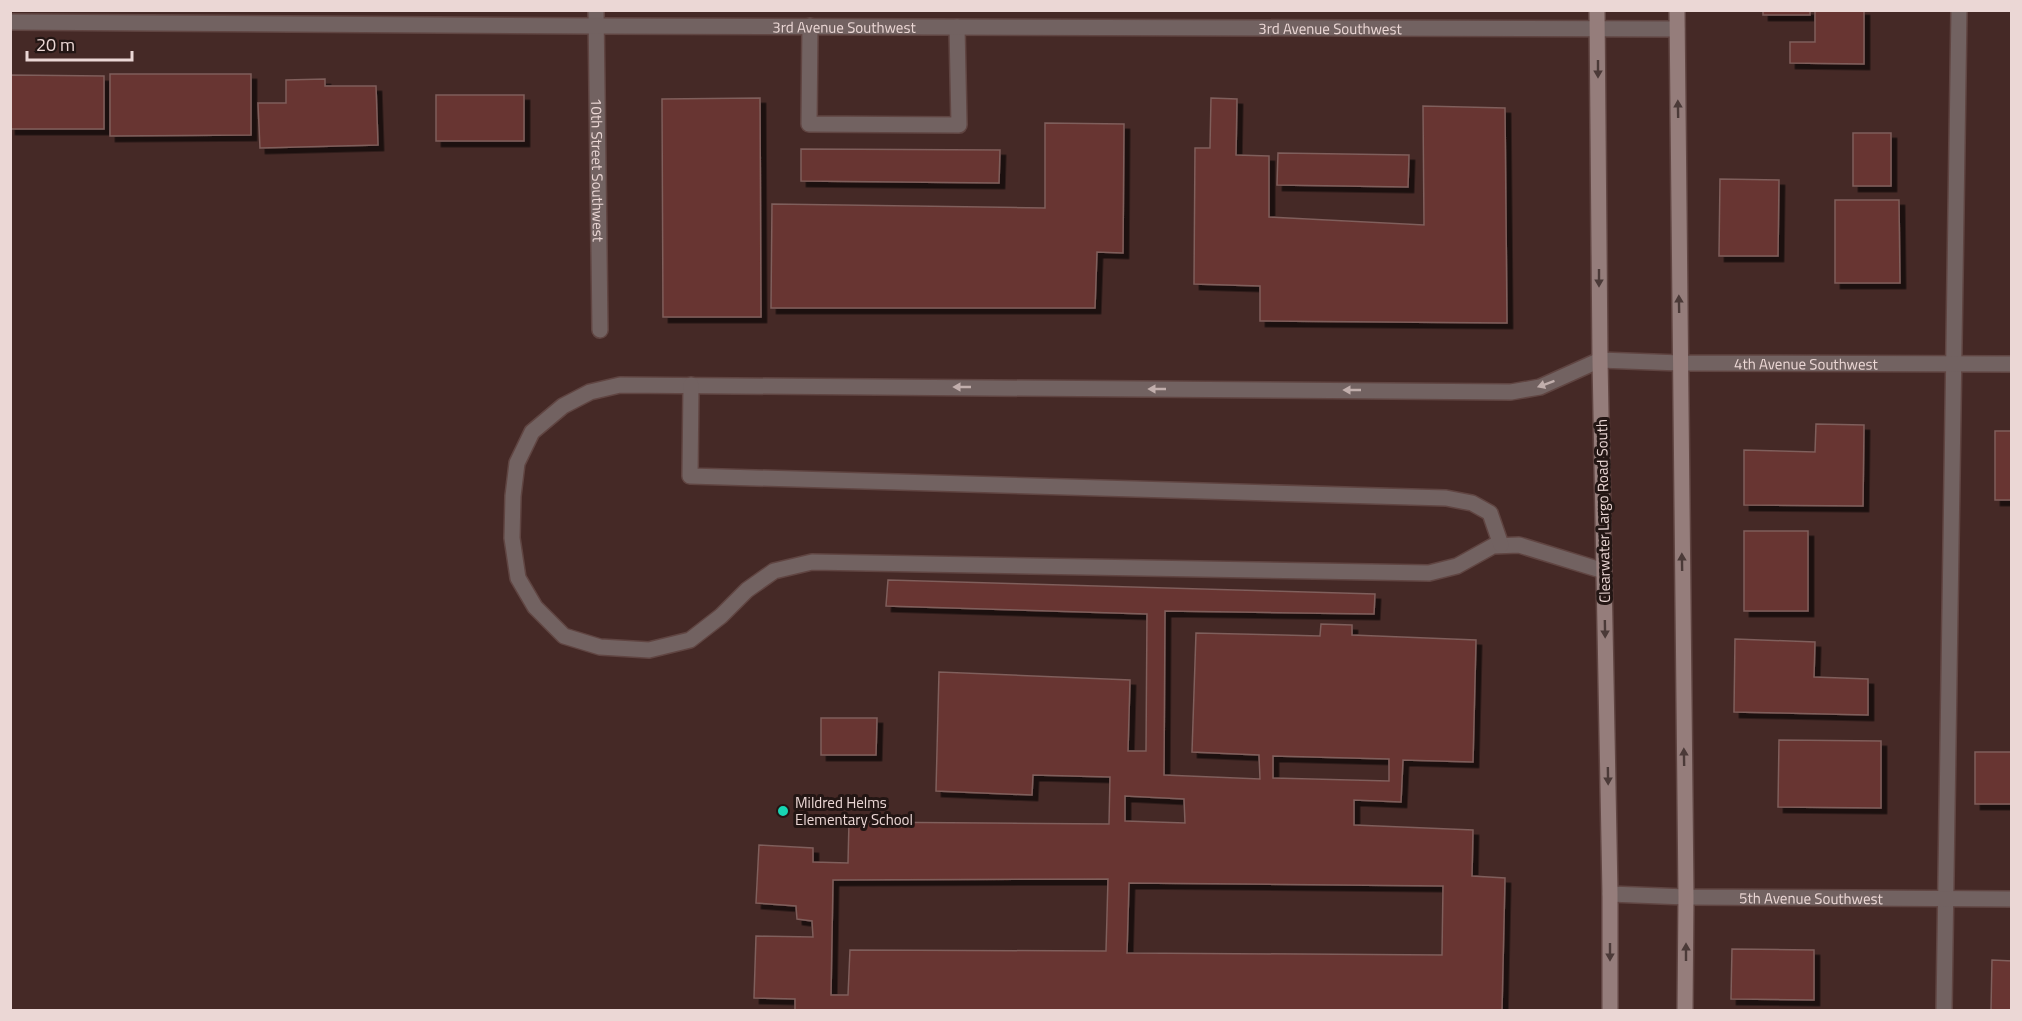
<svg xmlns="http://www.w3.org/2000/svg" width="2022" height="1021" viewBox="0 0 2022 1021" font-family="'Titillium Web',sans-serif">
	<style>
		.building { fill: #683430; stroke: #7f5e5b; stroke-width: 1.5; fill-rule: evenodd; filter: url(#shadow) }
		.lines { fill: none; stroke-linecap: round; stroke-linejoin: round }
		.service-casing { stroke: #604542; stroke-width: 18 }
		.minor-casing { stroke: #604542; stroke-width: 18 }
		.secondary-casing { stroke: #604542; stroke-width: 18 }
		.service { stroke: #726261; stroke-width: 15 }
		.minor { stroke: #726261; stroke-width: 15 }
		.secondary { stroke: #957d7b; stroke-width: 15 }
		.oneway { fill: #4b3a38 }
		.oneway2 { fill: #c1aeac }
		.poi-dot { fill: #17d5b3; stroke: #231614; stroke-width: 2 }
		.labels { text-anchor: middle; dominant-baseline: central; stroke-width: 6; stroke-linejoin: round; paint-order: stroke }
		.street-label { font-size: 15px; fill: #ebd7d5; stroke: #231614 }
		.poi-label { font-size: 15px; fill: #ebd7d5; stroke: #231614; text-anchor: start }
	</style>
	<defs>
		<filter id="shadow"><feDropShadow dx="5.5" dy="5.5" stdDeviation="0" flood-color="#0009"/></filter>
	</defs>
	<rect width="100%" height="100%" fill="#452926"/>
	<!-- building -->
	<g class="building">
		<rect x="1763" y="10" width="47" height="5"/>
		<polygon points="1815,10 1864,10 1864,64 1790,63 1790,42 1815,42"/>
		<polygon points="110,74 251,74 251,135 110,136"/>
		<polygon points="10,75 104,76 104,129 10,129"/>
		<polygon points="325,79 325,86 376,86 378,145 260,148 258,103 286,103 286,80"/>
		<rect x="436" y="95" width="88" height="46"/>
		<polygon points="760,98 761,317 663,317 662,99"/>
		<polygon points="1211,98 1237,99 1236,155 1269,156 1269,217 1424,225 1423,106 1505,108 1507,323 1260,321 1260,286 1194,284 1195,148 1210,148"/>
		<polygon points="1045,123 1124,124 1123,253 1097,252 1095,308 771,308 772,204 1045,208"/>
		<rect x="1853" y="133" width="38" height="53"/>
		<polygon points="801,149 1000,150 999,183 801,181"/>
		<polygon points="1278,153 1409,155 1408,187 1277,185"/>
		<polygon points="1720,179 1779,180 1778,256 1719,256"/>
		<polygon points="1835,200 1899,200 1900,283 1835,283"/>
		<polygon points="1816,424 1864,425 1863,506 1744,505 1744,450 1815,452"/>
		<rect x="1995" y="431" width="17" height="69"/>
		<rect x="1744" y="531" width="64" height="80"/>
		<path d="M888 580 1375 594 1374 614 1165 611 1164 775 1260 779 1259 755 1192 752 1196 633 1320 636 1321 624 1352 625V635L1476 640 1473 762 1403 760 1401 802 1354 800V825L1473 830 1472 876 1505 878 1502 1010H795V999L754 998 756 936 813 937 812 921 797 919 796 906 756 903 759 845 813 848V862L848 863 849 822 1109 824 1110 777 1033 775 1032 795 936 791 939 672 1130 680 1128 751H1146L1147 614 886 606ZM1273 756 1389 759V781L1273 778ZM1125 796 1184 799 1185 823 1125 821ZM1108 879 1106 951 850 950 848 995H831L833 880ZM1129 883 1443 886 1442 955 1127 953Z"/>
		<polygon points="1735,639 1815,642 1814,677 1868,679 1868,715 1734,712"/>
		<polygon points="821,718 877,718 876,755 821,755"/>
		<polygon points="1779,740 1881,741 1881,808 1778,807"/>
		<rect x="1975" y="752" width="37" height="52"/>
		<polygon points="1732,949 1814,950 1814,1000 1731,999"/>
		<polygon points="1992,960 2012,961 2012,1010 1991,1010"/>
	</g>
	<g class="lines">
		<!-- service casing -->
		<g class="service-casing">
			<g id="service">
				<polyline points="810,26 809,124 959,125 957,27"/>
				<polyline points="1600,360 1540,387 1511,392 620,385 590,392 563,406 532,432 517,463 513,496 512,538 518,578 535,607 564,636 600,647 649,650 690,640 721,616 747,590 774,571 812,562 1429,573 1457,566 1493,546 1519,545 1604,571"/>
				<polyline points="691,385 690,476 1446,498 1472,503 1490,513 1501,545"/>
				<polyline points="1944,1010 1959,10"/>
			</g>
		</g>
		<!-- minor casing -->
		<g class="minor-casing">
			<g id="minor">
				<path id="s1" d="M596 10 600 330"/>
				<path id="s2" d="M10 22 596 26 1677 29"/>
				<path id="s3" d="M1600 360 1680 363 2012 364"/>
				<path id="s4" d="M1610 894 1686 897 2012 899"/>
			</g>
		</g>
		<!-- secondary casing -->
		<g class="secondary-casing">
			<g id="secondary">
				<polyline points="1597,10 1600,360 1610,894 1610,1010"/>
				<polyline points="1677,10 1686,897 1685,1010"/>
			</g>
		</g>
		<!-- service -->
		<use href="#service" class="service"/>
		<!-- minor -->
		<use href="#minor" class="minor"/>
		<!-- secondary -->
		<use href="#secondary" class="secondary"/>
	</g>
	<!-- one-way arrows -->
	<defs><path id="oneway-solid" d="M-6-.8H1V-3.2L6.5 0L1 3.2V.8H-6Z" transform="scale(1.5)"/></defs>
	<g class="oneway">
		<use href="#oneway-solid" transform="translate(1598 69) rotate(90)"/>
		<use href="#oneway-solid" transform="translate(1678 109) rotate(-91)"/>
		<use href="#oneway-solid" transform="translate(1599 278) rotate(90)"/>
		<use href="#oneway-solid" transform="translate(1679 304) rotate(-91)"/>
		<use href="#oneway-solid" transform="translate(1682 562) rotate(-91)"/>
		<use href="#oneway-solid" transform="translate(1605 629) rotate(89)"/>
		<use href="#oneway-solid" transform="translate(1684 757) rotate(-91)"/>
		<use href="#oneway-solid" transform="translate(1608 776) rotate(89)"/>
		<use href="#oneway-solid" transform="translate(1610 952) rotate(90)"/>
		<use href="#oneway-solid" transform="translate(1686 952) rotate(-90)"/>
	</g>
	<g class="oneway2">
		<use href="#oneway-solid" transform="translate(1546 384) rotate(160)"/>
		<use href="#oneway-solid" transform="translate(962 387) rotate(-180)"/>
		<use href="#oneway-solid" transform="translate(1157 389) rotate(-180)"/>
		<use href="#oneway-solid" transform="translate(1352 390) rotate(-180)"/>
	</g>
	<!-- markers -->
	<circle class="poi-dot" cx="783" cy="811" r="6"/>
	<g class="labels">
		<!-- street labels -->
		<g class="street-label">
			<text stroke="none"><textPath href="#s2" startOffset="834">3rd Avenue Southwest</textPath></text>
			<text stroke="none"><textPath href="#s2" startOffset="1320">3rd Avenue Southwest</textPath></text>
			<text stroke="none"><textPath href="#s1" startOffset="160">10th Street Southwest</textPath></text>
			<text stroke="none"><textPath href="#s3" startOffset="206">4th Avenue Southwest</textPath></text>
			<text transform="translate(1603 511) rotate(-91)">Clearwater Largo Road South</text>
			<text stroke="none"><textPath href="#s4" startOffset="201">5th Avenue Southwest</textPath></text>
		</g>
		<!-- poi labels -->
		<g class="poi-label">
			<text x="795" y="802">Mildred Helms<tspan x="795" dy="17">Elementary School</tspan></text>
		</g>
	</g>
	<!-- border -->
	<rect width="2022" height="1021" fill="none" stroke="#ebd7d5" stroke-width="24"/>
	<!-- scale -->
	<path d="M27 51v9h105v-9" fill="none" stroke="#ebd7d5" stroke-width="3"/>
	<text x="36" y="51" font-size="18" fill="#ebd7d5" stroke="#231614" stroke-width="4.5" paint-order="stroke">20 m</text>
</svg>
